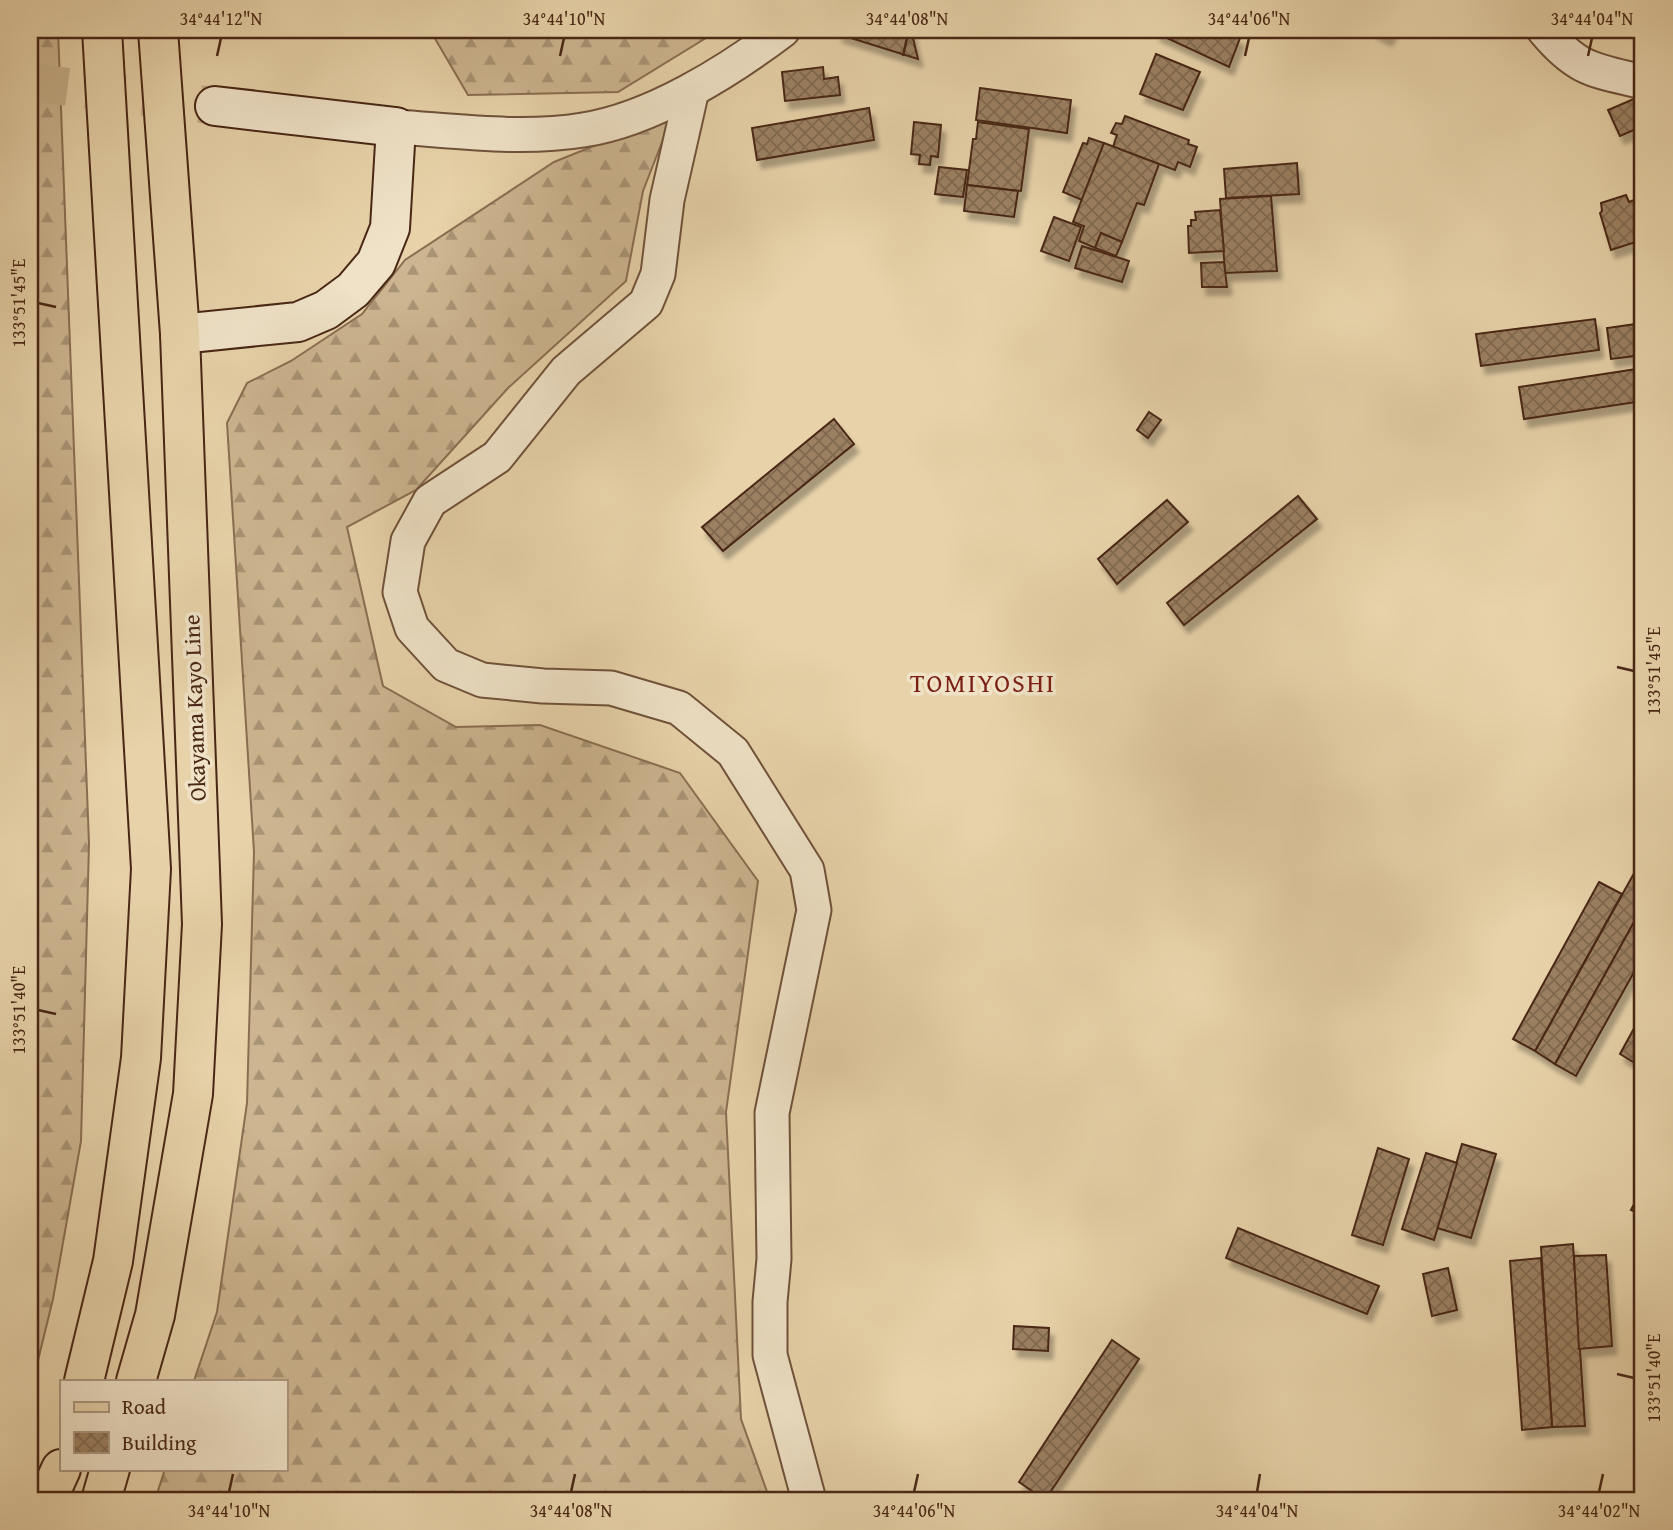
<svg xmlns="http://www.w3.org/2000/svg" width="1673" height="1530" viewBox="0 0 1673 1530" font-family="'Gentium Book Plus',serif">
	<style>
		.forest { fill: url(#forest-firs); stroke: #8a6e52; stroke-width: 2 }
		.building { fill: url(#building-cross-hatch); stroke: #492715; stroke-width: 2; filter: url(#shadow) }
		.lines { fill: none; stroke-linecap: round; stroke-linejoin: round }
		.secondary-tunnel { stroke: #c7b08b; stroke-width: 38; stroke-dasharray: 38 19; stroke-linecap: butt }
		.street-casing { stroke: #70523a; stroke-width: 37 }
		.secondary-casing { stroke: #492715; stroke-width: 42 }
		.primary-casing { stroke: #492715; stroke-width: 42 }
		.street { stroke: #efe2c7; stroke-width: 33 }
		.secondary { stroke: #efe2c7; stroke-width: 38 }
		.primary { stroke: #e7d2a9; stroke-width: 38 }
		.ticks { fill: none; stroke: #492715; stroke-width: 2.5 }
		.labels { text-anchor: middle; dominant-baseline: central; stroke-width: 7; stroke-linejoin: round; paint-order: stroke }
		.street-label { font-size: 23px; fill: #492715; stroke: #efe2c7 }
		.quarter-label { font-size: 26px; letter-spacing: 2px; fill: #7a1f14; stroke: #efe2c7 }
		.neatline { fill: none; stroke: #492715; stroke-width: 2.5 }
		.ticks-label { font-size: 18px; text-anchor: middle; fill: #492715 }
	</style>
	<defs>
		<pattern id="forest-firs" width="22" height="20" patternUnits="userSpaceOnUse" patternTransform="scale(1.75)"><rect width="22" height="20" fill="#ccb590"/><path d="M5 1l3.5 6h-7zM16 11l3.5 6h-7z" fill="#a89374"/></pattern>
		<pattern id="building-cross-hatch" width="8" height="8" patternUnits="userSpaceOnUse" patternTransform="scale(1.75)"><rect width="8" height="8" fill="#9b8062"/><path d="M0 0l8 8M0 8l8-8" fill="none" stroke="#806950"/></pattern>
		<filter id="shadow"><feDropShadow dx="4.5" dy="8" stdDeviation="2" flood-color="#0004"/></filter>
	</defs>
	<rect width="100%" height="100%" fill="#e7d2a9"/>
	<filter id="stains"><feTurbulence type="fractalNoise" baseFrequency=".00286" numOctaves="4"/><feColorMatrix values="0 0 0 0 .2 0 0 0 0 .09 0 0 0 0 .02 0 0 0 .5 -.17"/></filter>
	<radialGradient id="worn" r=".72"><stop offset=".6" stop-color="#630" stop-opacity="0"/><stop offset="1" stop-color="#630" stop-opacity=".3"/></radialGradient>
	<!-- forest -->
	<g class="forest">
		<polygon points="30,30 58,30 89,844 81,1141 53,1299 30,1393"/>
		<polygon points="430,30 719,30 618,92 468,95"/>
		<polygon points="673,114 643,191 626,281 508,388 416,490 347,527 383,686 456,727 540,725 680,773 758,881 726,1112 741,1419 770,1500 155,1500 165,1469 285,1469 285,1381 194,1381 217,1312 247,1103 254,852 227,423 247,383 291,361 362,314 405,260 554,162"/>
	</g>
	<!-- building -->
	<g class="building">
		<polygon points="839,30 911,30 918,59 838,34"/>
		<polygon points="1157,30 1221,30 1240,38 1229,67 1156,33"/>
		<polygon points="1372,30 1392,30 1387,38"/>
		<polygon points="1156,54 1200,72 1183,110 1140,94"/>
		<polygon points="823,67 824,79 838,77 840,95 785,101 782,72"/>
		<polygon points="980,88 1071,100 1067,133 976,120"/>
		<polygon points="1643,95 1643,126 1620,136 1608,110"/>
		<polygon points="869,108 874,140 757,160 752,128"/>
		<polygon points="1125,116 1189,140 1188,144 1197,147 1190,167 1178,162 1175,170 1113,147 1117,135 1111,133 1116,123 1122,124"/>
		<polygon points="914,122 941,125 938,157 931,156 930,165 919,164 920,155 911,154"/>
		<polygon points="978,122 1029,129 1021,191 967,185 973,139 976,139"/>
		<polygon points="1089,138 1104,143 1082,200 1063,192 1083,143 1087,144"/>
		<polygon points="1104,143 1159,164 1144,205 1137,203 1122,242 1101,233 1095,248 1079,241 1084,226 1073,222"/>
		<polygon points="1297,163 1299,194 1226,198 1224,169"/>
		<polygon points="939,167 967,170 963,197 935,194"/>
		<polygon points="967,185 1018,191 1014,217 964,211"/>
		<polygon points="1626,195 1629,202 1634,200 1643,233 1637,236 1639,241 1611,250 1600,213 1602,211 1601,203"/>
		<polygon points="1271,196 1277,271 1225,273 1220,199"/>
		<polygon points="1220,210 1224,251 1189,253 1188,226 1191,226 1191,220 1196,220 1195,212"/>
		<polygon points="1054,217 1081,227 1069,261 1041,251"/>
		<polygon points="1101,233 1122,242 1116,256 1095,248"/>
		<polygon points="1082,246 1129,261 1122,282 1075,268"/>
		<polygon points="1224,262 1227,287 1202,287 1201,263"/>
		<polygon points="1595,319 1599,350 1481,366 1476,334"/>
		<polygon points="1643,323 1643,355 1611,359 1607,328"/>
		<polygon points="1643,368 1643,401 1524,419 1519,387"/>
		<polygon points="1149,412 1161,420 1148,438 1137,430"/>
		<polygon points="834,419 854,444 723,551 702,527"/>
		<polygon points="1298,496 1317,519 1184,625 1167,603"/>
		<polygon points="1167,500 1188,522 1117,584 1098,559"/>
		<polygon points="1637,868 1643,872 1643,906 1555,1064 1535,1051"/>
		<polygon points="1599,882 1622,894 1535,1051 1513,1039"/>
		<polygon points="1643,906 1643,956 1576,1076 1555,1064"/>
		<polygon points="1643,1012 1643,1068 1620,1054"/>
		<polygon points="1462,1144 1496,1154 1471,1238 1437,1228"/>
		<polygon points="1378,1148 1409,1159 1383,1245 1352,1235"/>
		<polygon points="1426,1153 1457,1163 1434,1240 1402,1229"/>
		<polygon points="1643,1187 1643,1215 1631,1210"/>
		<polygon points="1238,1228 1379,1286 1367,1314 1226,1258"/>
		<polygon points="1573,1244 1585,1426 1552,1427 1541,1247"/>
		<polygon points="1606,1255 1612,1346 1579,1349 1574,1256"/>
		<polygon points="1541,1258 1552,1427 1522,1430 1510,1261"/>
		<polygon points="1448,1268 1457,1310 1432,1316 1423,1274"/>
		<polygon points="1014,1326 1049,1328 1048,1351 1013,1349"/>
		<polygon points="1112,1340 1139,1359 1045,1500 1019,1482"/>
	</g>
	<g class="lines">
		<!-- secondary-tunnel -->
		<polyline class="secondary-tunnel" points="30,82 215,106"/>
		<!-- street casing -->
		<g class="street-casing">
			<g id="street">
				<path d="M1544 30C1578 71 1594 70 1643 82"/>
				<polyline points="692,90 667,200 658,274 646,303 566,371 497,457 430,501 408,541 400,592 412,628 446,665 482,680 543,686 611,688 679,708 733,752 807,870 814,910 772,1113 774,1259 770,1302 770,1355 809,1500"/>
				<path d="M396 127C457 131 522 140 583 130 651 120 729 71 783 30"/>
			</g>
		</g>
		<!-- secondary casing -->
		<g class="secondary-casing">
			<polyline id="secondary" points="180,334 298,322 326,310 353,290 376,263 390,228 396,127 215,106"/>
		</g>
		<!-- primary casing -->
		<g class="primary-casing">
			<g id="primary">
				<polyline points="84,1381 113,1261 141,1058 151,869 102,30"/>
				<polyline points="136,1381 155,1315 193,1094 202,924 180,334 158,30"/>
				<polyline points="47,1500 61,1469"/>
				<polyline points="101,1500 110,1469"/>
			</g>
		</g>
		<!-- street -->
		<use href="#street" class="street"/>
		<!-- secondary -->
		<use href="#secondary" class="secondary"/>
		<!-- primary -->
		<use href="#primary" class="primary"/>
	</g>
	<!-- ticks -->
	<path class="ticks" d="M217 56 221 38M560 56 564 38M903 56 907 38M1245 56 1249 38M1588 56 1592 38M38 303 56 307M1617 667 1634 671M38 1010 56 1014M1617 1374 1634 1378M229 1492 233 1474M571 1492 575 1474M914 1492 918 1474M1257 1492 1260 1474M1599 1492 1603 1474"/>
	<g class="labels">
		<!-- street labels -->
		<g class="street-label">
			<text transform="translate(194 708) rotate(-92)">Okayama Kayo Line</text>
		</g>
		<!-- quarter labels -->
		<g class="quarter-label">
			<text x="983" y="682">TOMIYOSHI</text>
		</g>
	</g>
	<!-- margin -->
	<rect width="1673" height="1530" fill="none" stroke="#e7d2a9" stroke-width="77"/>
	<!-- legend -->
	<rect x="60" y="1380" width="228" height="91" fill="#efe2c7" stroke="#ad9780" stroke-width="2"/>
	<rect x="74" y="1402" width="35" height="10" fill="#e7d2a9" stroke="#ad9780" stroke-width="2"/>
	<text x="122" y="1414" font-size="21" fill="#492715">Road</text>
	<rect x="74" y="1432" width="35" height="21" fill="url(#building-cross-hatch)" stroke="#ad9780" stroke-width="2"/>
	<text x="122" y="1450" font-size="21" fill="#492715">Building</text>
	<rect x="38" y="38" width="1596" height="1454" class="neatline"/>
	<g class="ticks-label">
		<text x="221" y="25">34°44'12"N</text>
		<text x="564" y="25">34°44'10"N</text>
		<text x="907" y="25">34°44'08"N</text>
		<text x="1249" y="25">34°44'06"N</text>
		<text x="1592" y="25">34°44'04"N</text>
		<text transform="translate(19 303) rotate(-90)" y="6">133°51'45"E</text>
		<text transform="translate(1654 671) rotate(-90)" y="6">133°51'45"E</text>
		<text transform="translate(19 1010) rotate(-90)" y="6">133°51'40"E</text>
		<text transform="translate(1654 1378) rotate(-90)" y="6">133°51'40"E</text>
		<text x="229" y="1517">34°44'10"N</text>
		<text x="571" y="1517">34°44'08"N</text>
		<text x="914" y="1517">34°44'06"N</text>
		<text x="1257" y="1517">34°44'04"N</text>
		<text x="1599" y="1517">34°44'02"N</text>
	</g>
	<rect width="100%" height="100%" filter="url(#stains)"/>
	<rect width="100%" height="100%" fill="url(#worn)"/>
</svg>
